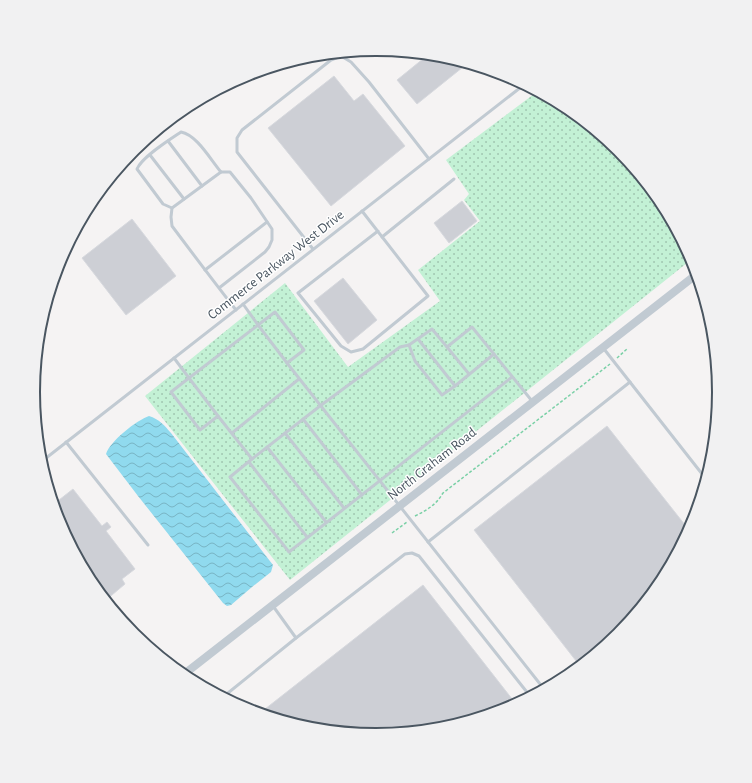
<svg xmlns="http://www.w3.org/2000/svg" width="752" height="783" viewBox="0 0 752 783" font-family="'Alegreya Sans',sans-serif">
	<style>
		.grass { fill: url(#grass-dots) }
		.water { fill: url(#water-waves) }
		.building { fill: #cdcfd5; stroke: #d7d9de }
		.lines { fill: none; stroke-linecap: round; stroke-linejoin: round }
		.path { stroke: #7ad0a6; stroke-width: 1.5; stroke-dasharray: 3 2; stroke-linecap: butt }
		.service { stroke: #c1cad2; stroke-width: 3 }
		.tertiary { stroke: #c1cad2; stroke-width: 8 }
		.labels { text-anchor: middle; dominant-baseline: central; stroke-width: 3; stroke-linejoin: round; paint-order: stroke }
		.street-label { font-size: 14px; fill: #4a5661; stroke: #fff }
		.rim { fill: none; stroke: #4a5661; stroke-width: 2 }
	</style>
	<defs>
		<pattern id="grass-dots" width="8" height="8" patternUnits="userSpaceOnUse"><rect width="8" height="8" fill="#c3f1d5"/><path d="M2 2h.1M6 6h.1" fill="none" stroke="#a0c6b0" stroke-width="1.8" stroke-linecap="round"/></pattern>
		<pattern id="water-waves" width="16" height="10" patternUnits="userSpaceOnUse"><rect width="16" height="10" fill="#90daee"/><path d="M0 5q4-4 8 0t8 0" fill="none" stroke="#78b4c4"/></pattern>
	</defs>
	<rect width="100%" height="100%" fill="#f5f3f3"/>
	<!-- grass -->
	<polygon class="grass" points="538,91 567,106 619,149 661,201 692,259 290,580 145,396 285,283 348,367 440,301 418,270 480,221 464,200 469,194 446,160"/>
	<!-- water -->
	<path class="water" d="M149 416C159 419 165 426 171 433L273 565 271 572 252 587 231 605 227 606 223 603 138 496 106 454C110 441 137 420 149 416Z"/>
	<!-- building -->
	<g class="building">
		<polygon points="429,54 443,55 468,63 417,104 397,80"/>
		<polygon points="334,76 354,101 363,94 405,146 331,206 268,128"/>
		<polygon points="462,201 477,221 449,243 434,223"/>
		<polygon points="132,219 176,276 126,315 82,258"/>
		<polygon points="343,278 377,320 348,344 314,301"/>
		<polygon points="607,426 689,530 661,582 618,634 580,666 474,530"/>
		<polygon points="73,489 102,526 107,522 111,527 106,531 135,569 122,579 125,584 106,600 91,582 59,523 52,498 55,496 59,500"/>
		<polygon points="423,585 516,704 507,708 443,728 376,734 309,728 260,713"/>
	</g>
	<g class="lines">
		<!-- path -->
		<g class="path">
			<polyline points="617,358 627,349"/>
			<path d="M415 516C427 510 436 505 443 493L610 364"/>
			<polyline points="392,533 407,522"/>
		</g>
		<!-- service -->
		<g class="service">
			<polyline points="168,141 202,186"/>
			<polyline points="150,155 184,199"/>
			<path d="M172 208 163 204 137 169C142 157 169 140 181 132 197 135 210 159 221 172"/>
			<polyline points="362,211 428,296 363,349 351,352 341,346 298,293 378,231"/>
			<polyline points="382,237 454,179"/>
			<polyline points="313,249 237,152 237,138 242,130 331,60 341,56 351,62 369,82 429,159"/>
			<polyline points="205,270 267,222"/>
			<path d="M219 288 265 252 269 247 272 240V229L251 198 230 172H221L172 208 171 217 172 226C193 254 214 282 236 310"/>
			<polygon points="275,312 304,350 287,363 258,325"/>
			<polyline points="418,339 455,386 494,354"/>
			<polyline points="409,345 415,361 442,395 455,386"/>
			<polyline points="447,347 469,374"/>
			<polyline points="604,349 706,479"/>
			<polyline points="174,358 189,378 258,325 243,304"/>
			<polyline points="287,363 544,689"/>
			<polygon points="189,378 218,416 200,430 171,392"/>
			<polyline points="218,416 252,459 320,406 400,347 409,345 432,329 447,347 472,327 532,401"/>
			<polyline points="303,419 362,495"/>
			<polyline points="232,433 299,379"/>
			<polyline points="285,433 344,508"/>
			<polyline points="66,442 148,545"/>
			<polyline points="267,447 326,522"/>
			<polyline points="252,459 230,477 289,552 512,377"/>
			<polyline points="41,462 525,84"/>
			<polyline points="249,462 307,537"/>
			<polyline points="428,542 630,382"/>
			<polyline points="273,606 296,638 405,554 412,553 419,556 530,696"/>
			<polyline points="223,697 296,638"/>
		</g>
		<!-- tertiary -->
		<polyline class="tertiary" points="183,675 697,274"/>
	</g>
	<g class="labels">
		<!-- street labels -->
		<g class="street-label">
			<text transform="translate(276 265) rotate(-38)">Commerce Parkway West Drive</text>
			<text transform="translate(432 464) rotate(-38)">North Graham Road</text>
		</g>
	</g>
	<!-- crop -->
	<path d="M0 0H752V783H0ZM40 392a336 336 0 1 1 672 0a336 336 0 1 1-672 0Z" fill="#f1f1f2" fill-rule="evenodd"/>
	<path class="rim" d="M40 392a336 336 0 1 1 672 0a336 336 0 1 1-672 0Z"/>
</svg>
